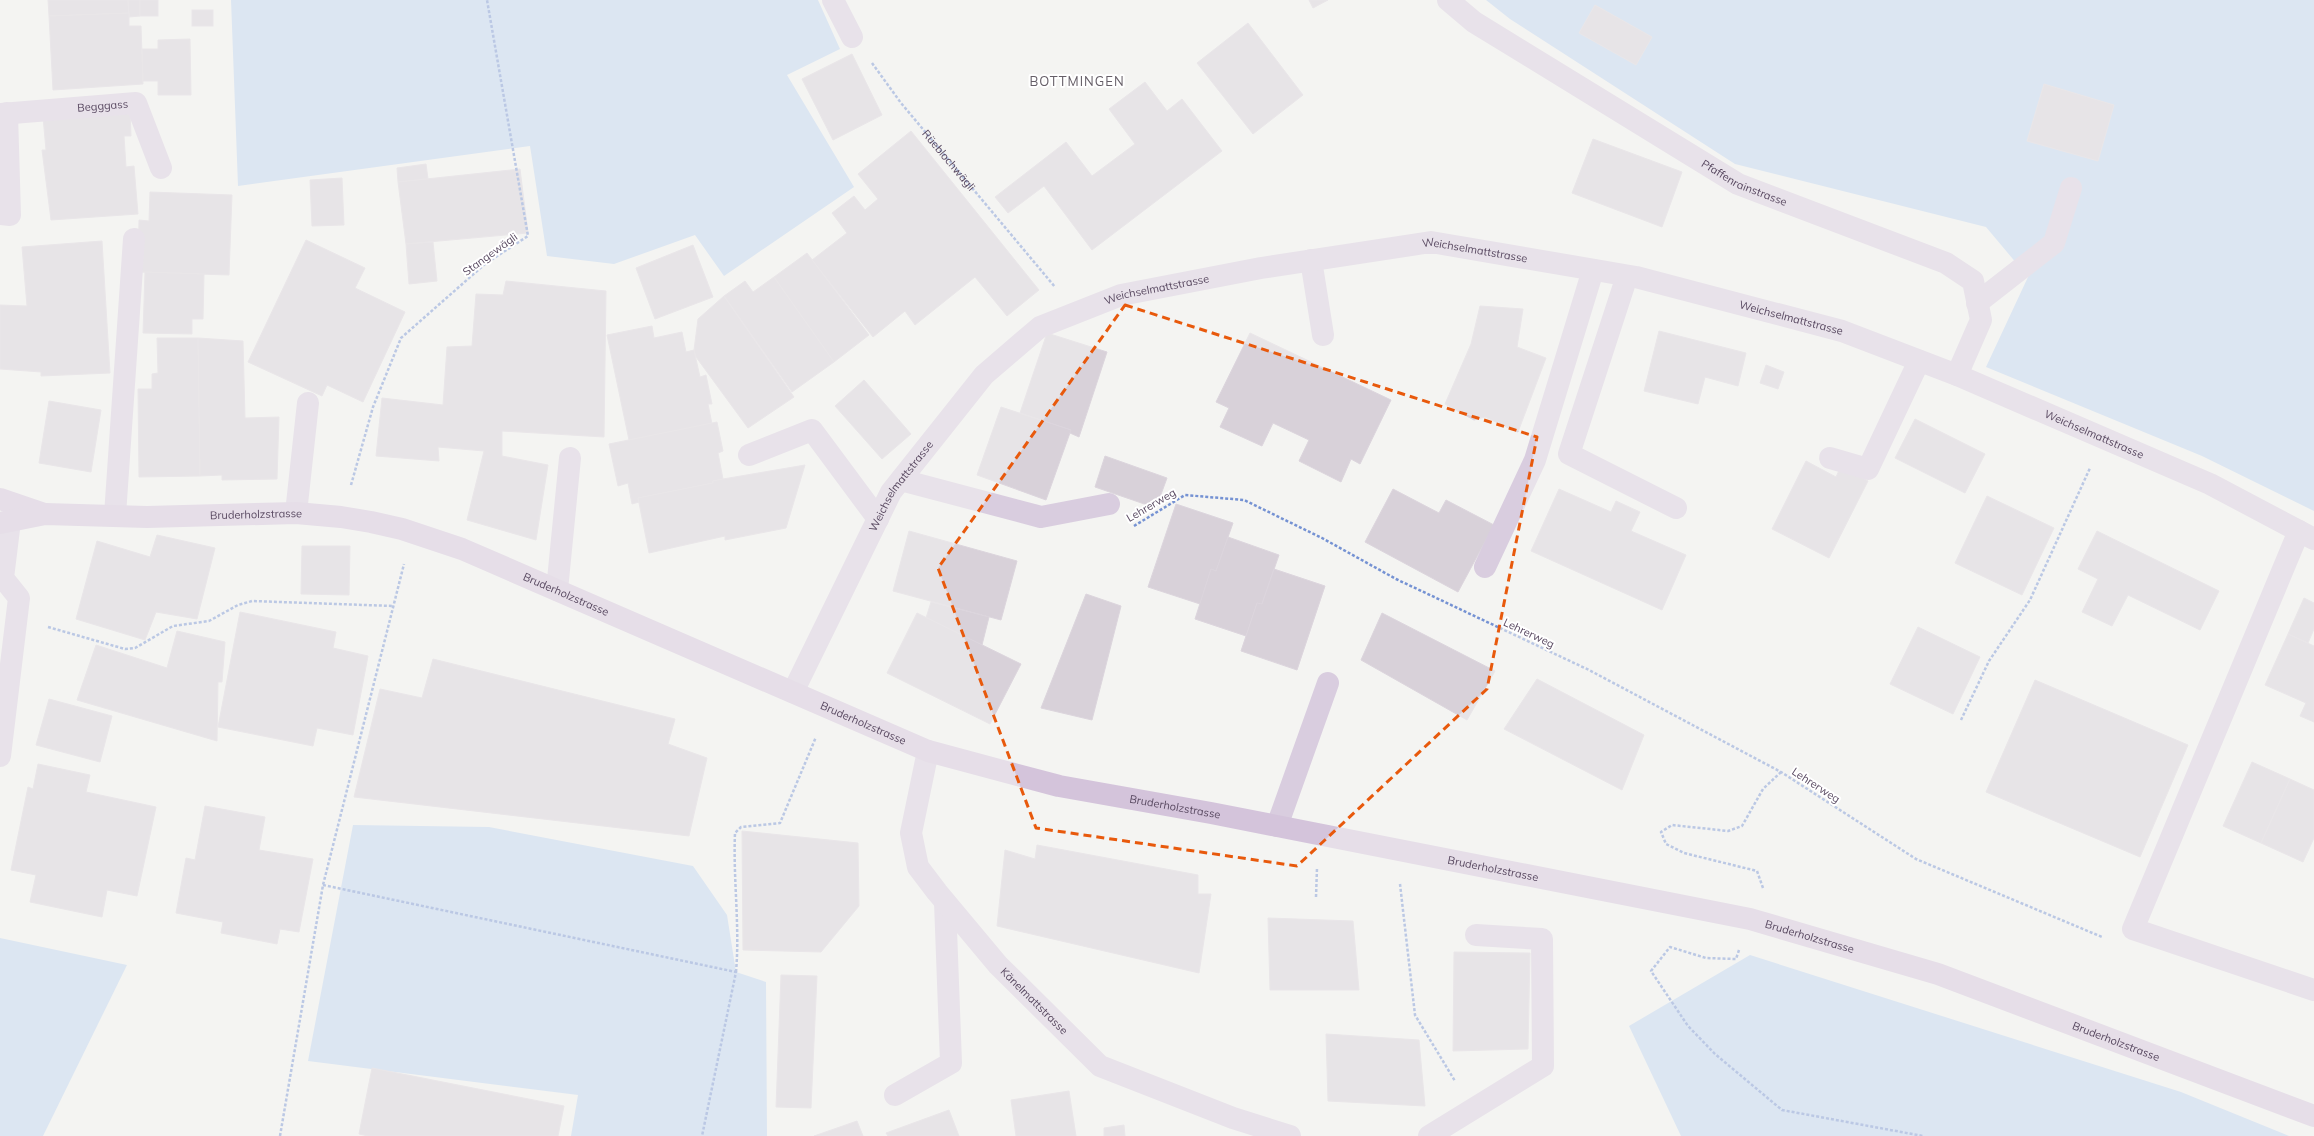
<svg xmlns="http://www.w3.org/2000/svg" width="2314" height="1136" viewBox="0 0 2314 1136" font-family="Mulish,sans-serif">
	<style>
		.green { fill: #bfd5f2 }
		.building { fill: #d8d1d9; stroke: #dcd5dd }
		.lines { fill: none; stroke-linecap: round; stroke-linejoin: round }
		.path { stroke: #7592d3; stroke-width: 2.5; stroke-dasharray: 3 2; stroke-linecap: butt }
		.lane { stroke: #d9cddf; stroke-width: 22 }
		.street { stroke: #d9cddf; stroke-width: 22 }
		.secondary { stroke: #d4c4db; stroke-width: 22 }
		.marked { fill: none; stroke: #e8590c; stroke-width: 3; stroke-dasharray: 8 5; stroke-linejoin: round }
		.labels { text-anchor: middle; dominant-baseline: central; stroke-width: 4; stroke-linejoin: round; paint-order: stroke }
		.street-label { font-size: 11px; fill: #584860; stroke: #fff }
		.quarter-label { font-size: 13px; letter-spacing: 1px; fill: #655e67; stroke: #fff }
	</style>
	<rect width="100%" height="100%" fill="#f4f4f2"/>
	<!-- green -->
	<g class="green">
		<polygon points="231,0 818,0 840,49 787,75 854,187 724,276 695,235 614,264 547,256 530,146 238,186"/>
		<polygon points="1486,0 2314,0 2314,511 2202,456 1986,367 2028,277 1986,227 1735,164 1510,19"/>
		<polygon points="353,825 489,827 693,866 727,915 736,972 766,982 767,1136 571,1136 578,1095 308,1061"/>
		<polygon points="0,938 127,965 43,1136 0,1136"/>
		<polygon points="1750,955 2181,1092 2289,1136 1681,1136 1629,1026"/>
	</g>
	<!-- building -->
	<g class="building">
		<polygon points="48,0 128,0 129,13 49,16"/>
		<polygon points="128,0 140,0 140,16 129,17"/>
		<rect x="140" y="0" width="18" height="16"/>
		<polygon points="1309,0 1328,0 1313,8"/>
		<polygon points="1595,5 1652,37 1636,65 1579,33"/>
		<rect x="192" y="10" width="21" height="16"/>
		<polygon points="129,13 129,26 141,26 143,84 53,90 49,16"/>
		<polygon points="1248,23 1303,95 1253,134 1197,63"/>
		<polygon points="190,39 191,95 158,95 158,81 143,81 142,49 158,49 158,40"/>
		<polygon points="852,54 882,115 833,140 802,79"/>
		<polygon points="1145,82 1167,111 1182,99 1222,151 1092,250 1044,186 1008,213 995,197 1066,142 1092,176 1135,144 1109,109"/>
		<polygon points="2044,84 2114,105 2098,161 2027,141"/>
		<polygon points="130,110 131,136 124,136 126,167 134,166 138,214 51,220 42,150 46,150 43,117"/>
		<polygon points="911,131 1039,290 1007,316 975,277 915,325 905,311 873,337 812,260 847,233 832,213 854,196 865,210 878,199 858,174"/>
		<polygon points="1593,139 1682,172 1662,227 1572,193"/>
		<polygon points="426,164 428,179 398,182 397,168"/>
		<polygon points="520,169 528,233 406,244 398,182"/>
		<polygon points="342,178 344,225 312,226 310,180"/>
		<polygon points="150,192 232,195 229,275 138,272 139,220 149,221"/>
		<polygon points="306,240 365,268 355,288 405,312 363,402 327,385 322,396 248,362"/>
		<polygon points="102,241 110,373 41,376 41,372 0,369 0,305 27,306 22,247"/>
		<polygon points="433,242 437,281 409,284 406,244"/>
		<polygon points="693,245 713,297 655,319 636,268"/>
		<polygon points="807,253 869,335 834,362 774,277"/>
		<polygon points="145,272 204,274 203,319 192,319 192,334 143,333"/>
		<polygon points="774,277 834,362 792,392 724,296 745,281 753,292"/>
		<polygon points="506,281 606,291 604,437 502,431 502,456 548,465 536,540 467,520 484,451 438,447 439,461 376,456 382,398 443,405 447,347 472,346 476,294 503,295"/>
		<polygon points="724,296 794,397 748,428 696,357 694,350 698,319"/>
		<polygon points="1480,306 1523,309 1517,347 1546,358 1518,432 1485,417 1474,420 1445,404 1471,344"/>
		<polygon points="652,326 654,338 682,332 686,352 694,350 700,377 706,375 712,404 708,404 712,424 629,440 607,335"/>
		<polygon points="1659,331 1746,353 1738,386 1705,377 1698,404 1644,391"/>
		<polygon points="1047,333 1107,352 1079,437 1070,433 1071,430 1020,413"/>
		<polygon points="1250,333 1391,400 1360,464 1351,459 1341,482 1299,461 1309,440 1273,423 1262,446 1220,427 1229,408 1216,402"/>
		<polygon points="157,338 198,338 200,476 139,477 138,389 152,389 152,374 158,373"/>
		<polygon points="198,338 243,341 245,418 279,417 277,479 222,480 222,475 200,476"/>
		<polygon points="1766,365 1784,372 1778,389 1760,383"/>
		<polygon points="864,380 911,434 882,459 835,406"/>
		<polygon points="49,401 101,410 91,472 39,463"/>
		<polygon points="1001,407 1071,430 1046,500 977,475"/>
		<polygon points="1915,419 1985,454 1965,493 1895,458"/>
		<polygon points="717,422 723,451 718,453 723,479 713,481 713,483 638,498 639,502 632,504 628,483 618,486 609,444"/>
		<polygon points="1105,456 1167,478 1156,508 1095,487"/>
		<polygon points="1806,461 1836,477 1841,466 1868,481 1829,558 1772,529"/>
		<polygon points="805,465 786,528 725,540 725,536 649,553 638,498 713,483 713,481 723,479"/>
		<polygon points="1393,489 1439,513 1446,500 1494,525 1458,592 1365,542"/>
		<polygon points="1559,489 1611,512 1616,501 1640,512 1631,531 1686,555 1662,610 1531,551"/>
		<polygon points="1987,496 2054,528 2022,595 1955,563"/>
		<polygon points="1176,504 1233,523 1216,571 1211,569 1200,604 1148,587"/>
		<polygon points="909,531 1017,561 1001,620 893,591"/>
		<polygon points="2097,531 2219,591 2200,630 2128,595 2112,626 2082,612 2098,579 2078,569"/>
		<polygon points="157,535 215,548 197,619 156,612 145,640 76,619 97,541 150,557"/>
		<polygon points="1228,537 1279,555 1262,604 1257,603 1246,636 1195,619 1211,569 1216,571"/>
		<polygon points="302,546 350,546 349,595 301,594"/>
		<polygon points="1274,569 1325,586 1297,670 1241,651 1257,603 1262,604"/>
		<polygon points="1086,594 1121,606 1092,720 1041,708"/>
		<polygon points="2304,598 2314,603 2314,629 2308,643 2288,634"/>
		<polygon points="931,602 989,617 982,645 926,618"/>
		<polygon points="240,612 336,632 333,648 368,656 353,735 317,728 313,746 218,727"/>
		<polygon points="917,613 1021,664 990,724 887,673"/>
		<polygon points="1382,613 1495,671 1467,720 1361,660"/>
		<polygon points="1918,627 1980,657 1953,714 1890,684"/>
		<polygon points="177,631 225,642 222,682 218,682 217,741 77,700 96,645 167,668"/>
		<polygon points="2288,634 2314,646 2314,722 2300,716 2306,703 2265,685"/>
		<polygon points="433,659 675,719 668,744 707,758 689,836 354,797 380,689 422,698"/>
		<polygon points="1537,679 1644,735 1622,790 1504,729"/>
		<polygon points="2035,680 2188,745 2140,857 1986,792"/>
		<polygon points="49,699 112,716 100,762 36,745"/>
		<polygon points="2252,762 2290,779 2261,843 2223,826"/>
		<polygon points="38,764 90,775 86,792 156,807 137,896 107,890 102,917 30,902 36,875 11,870 28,787 33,789"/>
		<polygon points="2290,779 2314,790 2314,838 2303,862 2261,843"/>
		<polygon points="205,806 265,817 259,850 313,859 299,932 280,929 277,944 221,933 223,922 176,913 186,858 195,860"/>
		<polygon points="742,831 858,843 859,906 821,952 743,950"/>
		<polygon points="1037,845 1198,875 1198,894 1211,894 1199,973 997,926 1005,850 1035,859"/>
		<polygon points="1268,918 1353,921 1359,990 1270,990"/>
		<polygon points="1454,952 1530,953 1528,1049 1453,1051"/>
		<polygon points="781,975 817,976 811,1108 776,1107"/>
		<polygon points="1326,1034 1419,1040 1425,1106 1328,1101"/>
		<polygon points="372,1068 564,1106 558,1136 368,1136 359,1134"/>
		<polygon points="1069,1091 1076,1136 1016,1136 1011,1100"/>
		<polygon points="949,1110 959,1136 888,1136 886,1133"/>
		<polygon points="857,1121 863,1136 814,1136"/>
		<polygon points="1124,1125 1125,1136 1104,1136 1104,1128"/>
	</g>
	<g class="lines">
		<!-- path -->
		<g class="path">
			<path id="s1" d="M872 63 901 103 1055 287"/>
			<polyline points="351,485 373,407 401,338 485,264 528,236 487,0"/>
			<polyline points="1134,526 1185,495 1244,500 1322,538 1396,579 1589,670 1781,772 1916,859 2102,937"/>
			<polyline points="48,627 125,649 135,648 173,626 209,621 238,605 252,601 393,606"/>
			<polyline points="1961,720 1989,661 2030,600 2090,468"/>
			<polyline points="1400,884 1415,1015 1455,1081"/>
			<polyline points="323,885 736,972 702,1136"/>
			<polyline points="1763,888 1757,871 1684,853 1666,844 1661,832 1672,825 1728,831 1742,826 1763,789 1781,772"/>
			<polyline points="1316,897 1317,868"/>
			<polyline points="1739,950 1736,959 1706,958 1670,947 1651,971 1688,1026 1715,1054 1782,1110 1923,1136"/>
			<path d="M736 972C740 926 733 879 735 833L741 827 780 823 816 737"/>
			<polyline points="280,1136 323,885 404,564"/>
		</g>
		<!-- lane -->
		<g class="lane">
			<polyline points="833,0 852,37"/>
			<path id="s2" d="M0 114 136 103 161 168"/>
			<polyline points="0,214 10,215 7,113"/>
			<polyline points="1311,260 1323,335"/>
			<polyline points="1627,276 1569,454 1676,508"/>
			<polyline points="1977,303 2054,243 2071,188"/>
			<polyline points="749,455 812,430 878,519"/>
			<polyline points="1830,458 1868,469 1919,361"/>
			<polyline points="901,480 1041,517 1109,504"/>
			<polyline points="296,513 308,403"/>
			<polyline points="115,515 134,239"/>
			<polyline points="2299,531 2133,929 2314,990"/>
			<polyline points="1485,567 1535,460 1593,270"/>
			<polyline points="557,590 570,458"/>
			<polyline points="0,756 19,598 3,578 10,521"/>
			<polyline points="1277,826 1328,683"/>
			<polyline points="895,1095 951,1063 945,902"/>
			<polyline points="1429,1136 1543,1066 1542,939 1476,935"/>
		</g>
		<!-- street -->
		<g class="street">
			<path id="s3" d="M1448 0 1474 22 1738 184 1946 263 1973 281 1981 320 1957 375"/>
			<path id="s4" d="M793 692 891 492 984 375 1040 327 1121 295 1261 268 1431 242 1636 277 1842 331 1957 375 2210 484 2314 539"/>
			<path id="s5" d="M928 751 911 833 918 867 937 892 998 965 1100 1066 1233 1118 1290 1136"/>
		</g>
		<!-- secondary -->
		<g class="secondary">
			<polyline points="0,499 44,514"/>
			<path id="s6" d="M0 523 45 514 147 517 296 513 341 517 371 522 402 529 462 549 928 751 1059 786 1211 813 1750 919 1938 974 2314 1116"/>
		</g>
	</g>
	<!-- marked area -->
	<path d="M0 0H2314V1136H0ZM1125 305 1537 437 1487 689 1297 866 1036 828 938 568Z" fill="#f4f4f2" fill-opacity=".55" fill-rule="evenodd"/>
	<path class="marked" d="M1125 305 1537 437 1487 689 1297 866 1036 828 938 568Z"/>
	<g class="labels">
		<!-- street labels -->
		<g class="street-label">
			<text stroke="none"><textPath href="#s2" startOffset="103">Begggass</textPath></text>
			<text stroke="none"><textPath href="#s1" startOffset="124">Rüeblochwägli</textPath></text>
			<text stroke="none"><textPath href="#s3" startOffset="349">Pfaffenrainstrasse</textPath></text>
			<text stroke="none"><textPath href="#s4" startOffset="892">Weichselmattstrasse</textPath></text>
			<text transform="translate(490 254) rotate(-36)">Stangewägli</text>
			<text stroke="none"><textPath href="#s4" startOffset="569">Weichselmattstrasse</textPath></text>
			<text stroke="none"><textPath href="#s4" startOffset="1216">Weichselmattstrasse</textPath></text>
			<text stroke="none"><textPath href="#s4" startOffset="1541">Weichselmattstrasse</textPath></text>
			<text stroke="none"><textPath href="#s4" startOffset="233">Weichselmattstrasse</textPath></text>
			<text transform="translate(1151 505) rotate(-30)">Lehrerweg</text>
			<text stroke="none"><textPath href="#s6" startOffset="257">Bruderholzstrasse</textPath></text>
			<text stroke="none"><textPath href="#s6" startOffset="581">Bruderholzstrasse</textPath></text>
			<text transform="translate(1529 633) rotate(25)">Lehrerweg</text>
			<text stroke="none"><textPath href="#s6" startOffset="905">Bruderholzstrasse</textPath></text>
			<text transform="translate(1816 785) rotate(33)">Lehrerweg</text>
			<text stroke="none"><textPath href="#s6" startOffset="1229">Bruderholzstrasse</textPath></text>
			<text stroke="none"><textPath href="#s6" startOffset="1553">Bruderholzstrasse</textPath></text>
			<text stroke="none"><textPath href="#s6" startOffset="1877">Bruderholzstrasse</textPath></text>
			<text stroke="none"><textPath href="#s5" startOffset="296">Känelmattstrasse</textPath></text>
			<text stroke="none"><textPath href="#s6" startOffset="2201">Bruderholzstrasse</textPath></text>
		</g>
		<!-- quarter labels -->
		<g class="quarter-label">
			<text x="1077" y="81">BOTTMINGEN</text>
		</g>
	</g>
</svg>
